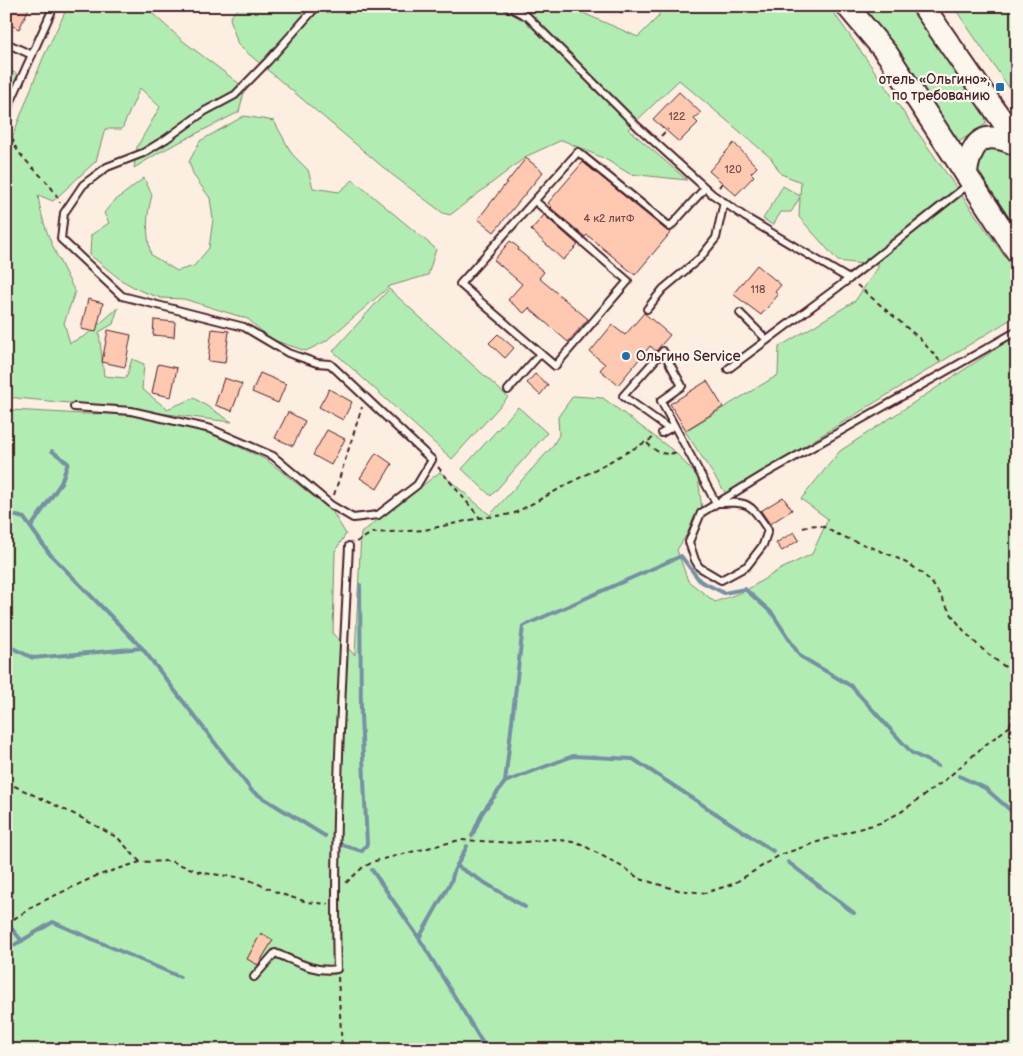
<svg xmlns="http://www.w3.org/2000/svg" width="1023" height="1056" viewBox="0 0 1023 1056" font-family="'Balsamiq Sans',sans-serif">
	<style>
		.green { fill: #b1edb2; stroke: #7e866e }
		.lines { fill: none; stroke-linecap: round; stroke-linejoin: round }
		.stream { stroke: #7690a4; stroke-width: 4 }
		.building { fill: #fec9b0; stroke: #4a1f2b }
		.service-casing { stroke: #4a1f2b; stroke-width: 10 }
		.primary-casing { stroke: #4a1f2b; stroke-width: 25 }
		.path { stroke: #4a1f2b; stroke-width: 2; stroke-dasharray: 5 4; stroke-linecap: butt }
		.service { stroke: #fbf7ec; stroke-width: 6 }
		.primary { stroke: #fbf7ec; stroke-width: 21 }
		.poi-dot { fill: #1f6fb2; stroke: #fbf7ec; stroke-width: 2 }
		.labels { text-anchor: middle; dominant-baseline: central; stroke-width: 4.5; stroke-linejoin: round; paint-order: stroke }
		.number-label { font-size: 11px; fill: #774a4c }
		.poi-label { font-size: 14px; fill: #4a1f2b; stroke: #fbf7ec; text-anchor: end }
	</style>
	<rect width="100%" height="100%" fill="#fceee0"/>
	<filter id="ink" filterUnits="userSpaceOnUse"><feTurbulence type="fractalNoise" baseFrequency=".02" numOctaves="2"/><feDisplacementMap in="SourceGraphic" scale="10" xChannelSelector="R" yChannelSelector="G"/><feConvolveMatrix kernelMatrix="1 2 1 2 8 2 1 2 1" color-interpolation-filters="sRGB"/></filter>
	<g filter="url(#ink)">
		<!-- green -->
		<g class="green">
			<path d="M68 6H144L183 41 245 88 239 112 160 152 134 168 137 147 160 107 140 88 122 129H105L96 161 53 201 38 195C42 230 60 262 75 292L64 323 70 343 85 336 118 308 113 324 99 332 104 376 126 378 132 359 144 364 142 389 167 409 194 398 232 422 101 406 6 397V153L43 58Z"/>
			<polygon points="239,6 567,6 638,37 659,16 658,6 829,6 1017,274 1017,300 1011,319 726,494 685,431 778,375 779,347 855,301 879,266 838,261 799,217 800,197 791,212 781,212 773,225 763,219 783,186 800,196 801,182 781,174 771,158 679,80 628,129 687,180 630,174 605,159 562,140 527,156 450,215 443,213 390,173 238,45 230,18"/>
			<polygon points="855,6 913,6 985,109 986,124 954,145"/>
			<polygon points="953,6 1017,6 1017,99"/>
			<polygon points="6,68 24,78 6,127"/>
			<path d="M244 116 274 121 292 154 308 170 313 188 339 192 353 180 436 249 428 275 390 286 326 341 306 351 270 339 248 319 184 299 161 298 141 291 121 280 90 255 91 235 109 223 104 213 112 203 144 178 152 195C146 217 146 232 151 255L177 271 194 266 209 248 213 219 210 198 194 176 189 162 200 141Z"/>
			<polygon points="991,145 1011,151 1017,159 1017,236 977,178 976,163 978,157"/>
			<polygon points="389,289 508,397 452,459 333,351"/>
			<polygon points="1017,335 1017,1050 6,1050 6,419 12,410 83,414 128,413 200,429 267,460 332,511 346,534 335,551 333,634 355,655 361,533 440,472 490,515 552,447 559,435 558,417 573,396 603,398 675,452 698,477 702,510 677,550 688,581 715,602 745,591 779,570 812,554 828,519 801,499 840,451"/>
			<polygon points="518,407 547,433 491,496 462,469"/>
		</g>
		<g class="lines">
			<!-- stream -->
			<g class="stream">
				<polyline points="6,513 24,518 49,553 142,648 252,791 325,836"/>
				<polyline points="31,527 61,483 68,463 52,451"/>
				<polyline points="6,645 33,658 142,648"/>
				<polyline points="959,776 985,788 1017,816"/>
				<polyline points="505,782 573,756 633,759 773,851"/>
				<polyline points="472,836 482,813 505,782 523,626 681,556 700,581 724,593 745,589 772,613 800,656 851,686 912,753 938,766"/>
				<polyline points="340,844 362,851 367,844 361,715 360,585"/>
				<polyline points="467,846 454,871 451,882 419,938 487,1050"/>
				<polyline points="788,862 854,913"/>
				<polyline points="457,866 525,907"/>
				<polyline points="372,870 419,938"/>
				<polyline points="1015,898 1017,896"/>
				<polyline points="11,928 22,941"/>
				<polyline points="6,950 53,922 180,977"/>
			</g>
		</g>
		<!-- building -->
		<g class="building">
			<polygon points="6,6 30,6 19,29 6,23"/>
			<polygon points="679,92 701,113 694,119 698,123 679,142 653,119"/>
			<polygon points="734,143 757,167 751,173 754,176 736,195 709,171"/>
			<polygon points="526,158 543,172 494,232 478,219"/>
			<polygon points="583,162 667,231 671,232 635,275 587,235 585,237 551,208 552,207 548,203"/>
			<polygon points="544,215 578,245 563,260 531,230"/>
			<polygon points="510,241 519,248 518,250 544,272 539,278 588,319 568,342 529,308 524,313 508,300 522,284 494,260"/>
			<polygon points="757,265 781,285 775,292 778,295 761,315 733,294"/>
			<polygon points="88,299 103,303 96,332 81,329"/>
			<polygon points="644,313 670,335 656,351 650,346 618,385 600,370 605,364 590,352 612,325 625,335"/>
			<polygon points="154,320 175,322 174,337 153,335"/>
			<polygon points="212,329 229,331 225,363 208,361"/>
			<polygon points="108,330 131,335 125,367 102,362"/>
			<polygon points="498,334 514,348 505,358 489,343"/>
			<polygon points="158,364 177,368 171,397 152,393"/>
			<polygon points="260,373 286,384 278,403 252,392"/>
			<polygon points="535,374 548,385 540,395 527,383"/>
			<polygon points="224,378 242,384 232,411 215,405"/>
			<polygon points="707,381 723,407 686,430 670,404"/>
			<polygon points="329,389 352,402 343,420 319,407"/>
			<polygon points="288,412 305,421 293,446 275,438"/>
			<polygon points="327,430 345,439 331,465 313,455"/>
			<polygon points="376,453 392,464 377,489 360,478"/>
			<polygon points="783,497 792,510 770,524 761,511"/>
			<polygon points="794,532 799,540 782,551 776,543"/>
			<polygon points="261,933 273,940 258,965 247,959"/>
		</g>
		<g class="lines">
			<!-- service casing -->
			<g class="service-casing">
				<g id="service">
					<polyline points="507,6 528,17 638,127 712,194 745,217 849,279"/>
					<polyline points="618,6 622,8 622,6"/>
					<polyline points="6,43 32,55"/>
					<polyline points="6,112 54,6"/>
					<polyline points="535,201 628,281 555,366 460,284 578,152 670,227 705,188"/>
					<polyline points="647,309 663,289 700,258 716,238 724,202"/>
					<polyline points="740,313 767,340"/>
					<polyline points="728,369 849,279 969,184"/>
					<polyline points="508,390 540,354"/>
					<polyline points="74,407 131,411 211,429 273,456 331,505 353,518 378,515 417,485 432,460 330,364 317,363 288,353 244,327 122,296 61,239 64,213 83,185 107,167 143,153 166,139 205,111 235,95 268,61 317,6"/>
					<polyline points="673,425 669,429 623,396 663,351 682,386 661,401 716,503"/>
					<polyline points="662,433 669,429"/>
					<path d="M716 503C750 502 749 502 768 530L763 545 747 566 721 580 699 567 695 560 689 542 701 513 765 474 1017 331"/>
					<path d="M254 977 275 953C295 961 315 973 337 969 333 828 342 687 349 546"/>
				</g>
			</g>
			<!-- primary casing -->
			<g class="primary-casing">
				<g id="primary">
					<polyline points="847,6 888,55 1017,252"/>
					<polyline points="923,6 1017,142"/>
					<path d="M966 174C972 140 983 129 1017 145"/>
				</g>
			</g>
			<!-- path -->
			<g class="path">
				<path d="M6 131C15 137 12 143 18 151 31 169 52 182 60 203"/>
				<polyline points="661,136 668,129"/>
				<polyline points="719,187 724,181"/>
				<polyline points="857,285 919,338 940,361"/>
				<path d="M647 443C657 453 664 456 677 452"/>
				<polyline points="438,467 480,518"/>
				<polyline points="334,495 362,407"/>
				<path d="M803 528C808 526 815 524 821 526 826 527 830 531 835 533 863 546 901 555 924 575 938 587 944 605 955 619 971 642 993 659 1017 675"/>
				<polyline points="356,542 372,533 424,530 480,518 513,514 655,437"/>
				<polyline points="1015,674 1017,683"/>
				<polyline points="1010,726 1017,697"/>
				<polyline points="6,782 78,816 118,838 140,862"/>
				<polyline points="346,883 362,868 375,861 460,840 514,843 554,839 579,843 619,865 640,879 678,890 705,893 733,884 780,855 844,833 880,823 901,812 944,781 985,745 1017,721"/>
				<polyline points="6,924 37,904 96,876 140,862 170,861 203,873 245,878 281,894 307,902 328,904"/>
				<polyline points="338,977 342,1050"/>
			</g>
			<!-- service -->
			<use href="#service" class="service"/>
			<!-- primary -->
			<use href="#primary" class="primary"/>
		</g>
	</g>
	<!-- markers -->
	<g class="poi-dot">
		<rect x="995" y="82" width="10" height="10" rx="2.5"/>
		<circle cx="626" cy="356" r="5"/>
	</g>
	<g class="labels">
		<!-- number labels -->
		<g class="number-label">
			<text x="677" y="116">122</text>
			<text x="733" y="169">120</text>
			<text x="609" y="218">4 к2 литФ</text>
			<text x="758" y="289">118</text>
		</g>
		<!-- poi labels -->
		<g class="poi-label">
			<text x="990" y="79">отель «Ольгино»,<tspan x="990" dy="16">по требованию</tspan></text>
			<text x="636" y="356" text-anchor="start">Ольгино Service</text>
		</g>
	</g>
	<!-- margin -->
	<rect width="1023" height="1056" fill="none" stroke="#fbf7ec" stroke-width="25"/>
	<rect x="12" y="12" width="998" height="1031" fill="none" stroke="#4a1f2b" stroke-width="2" filter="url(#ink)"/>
</svg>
